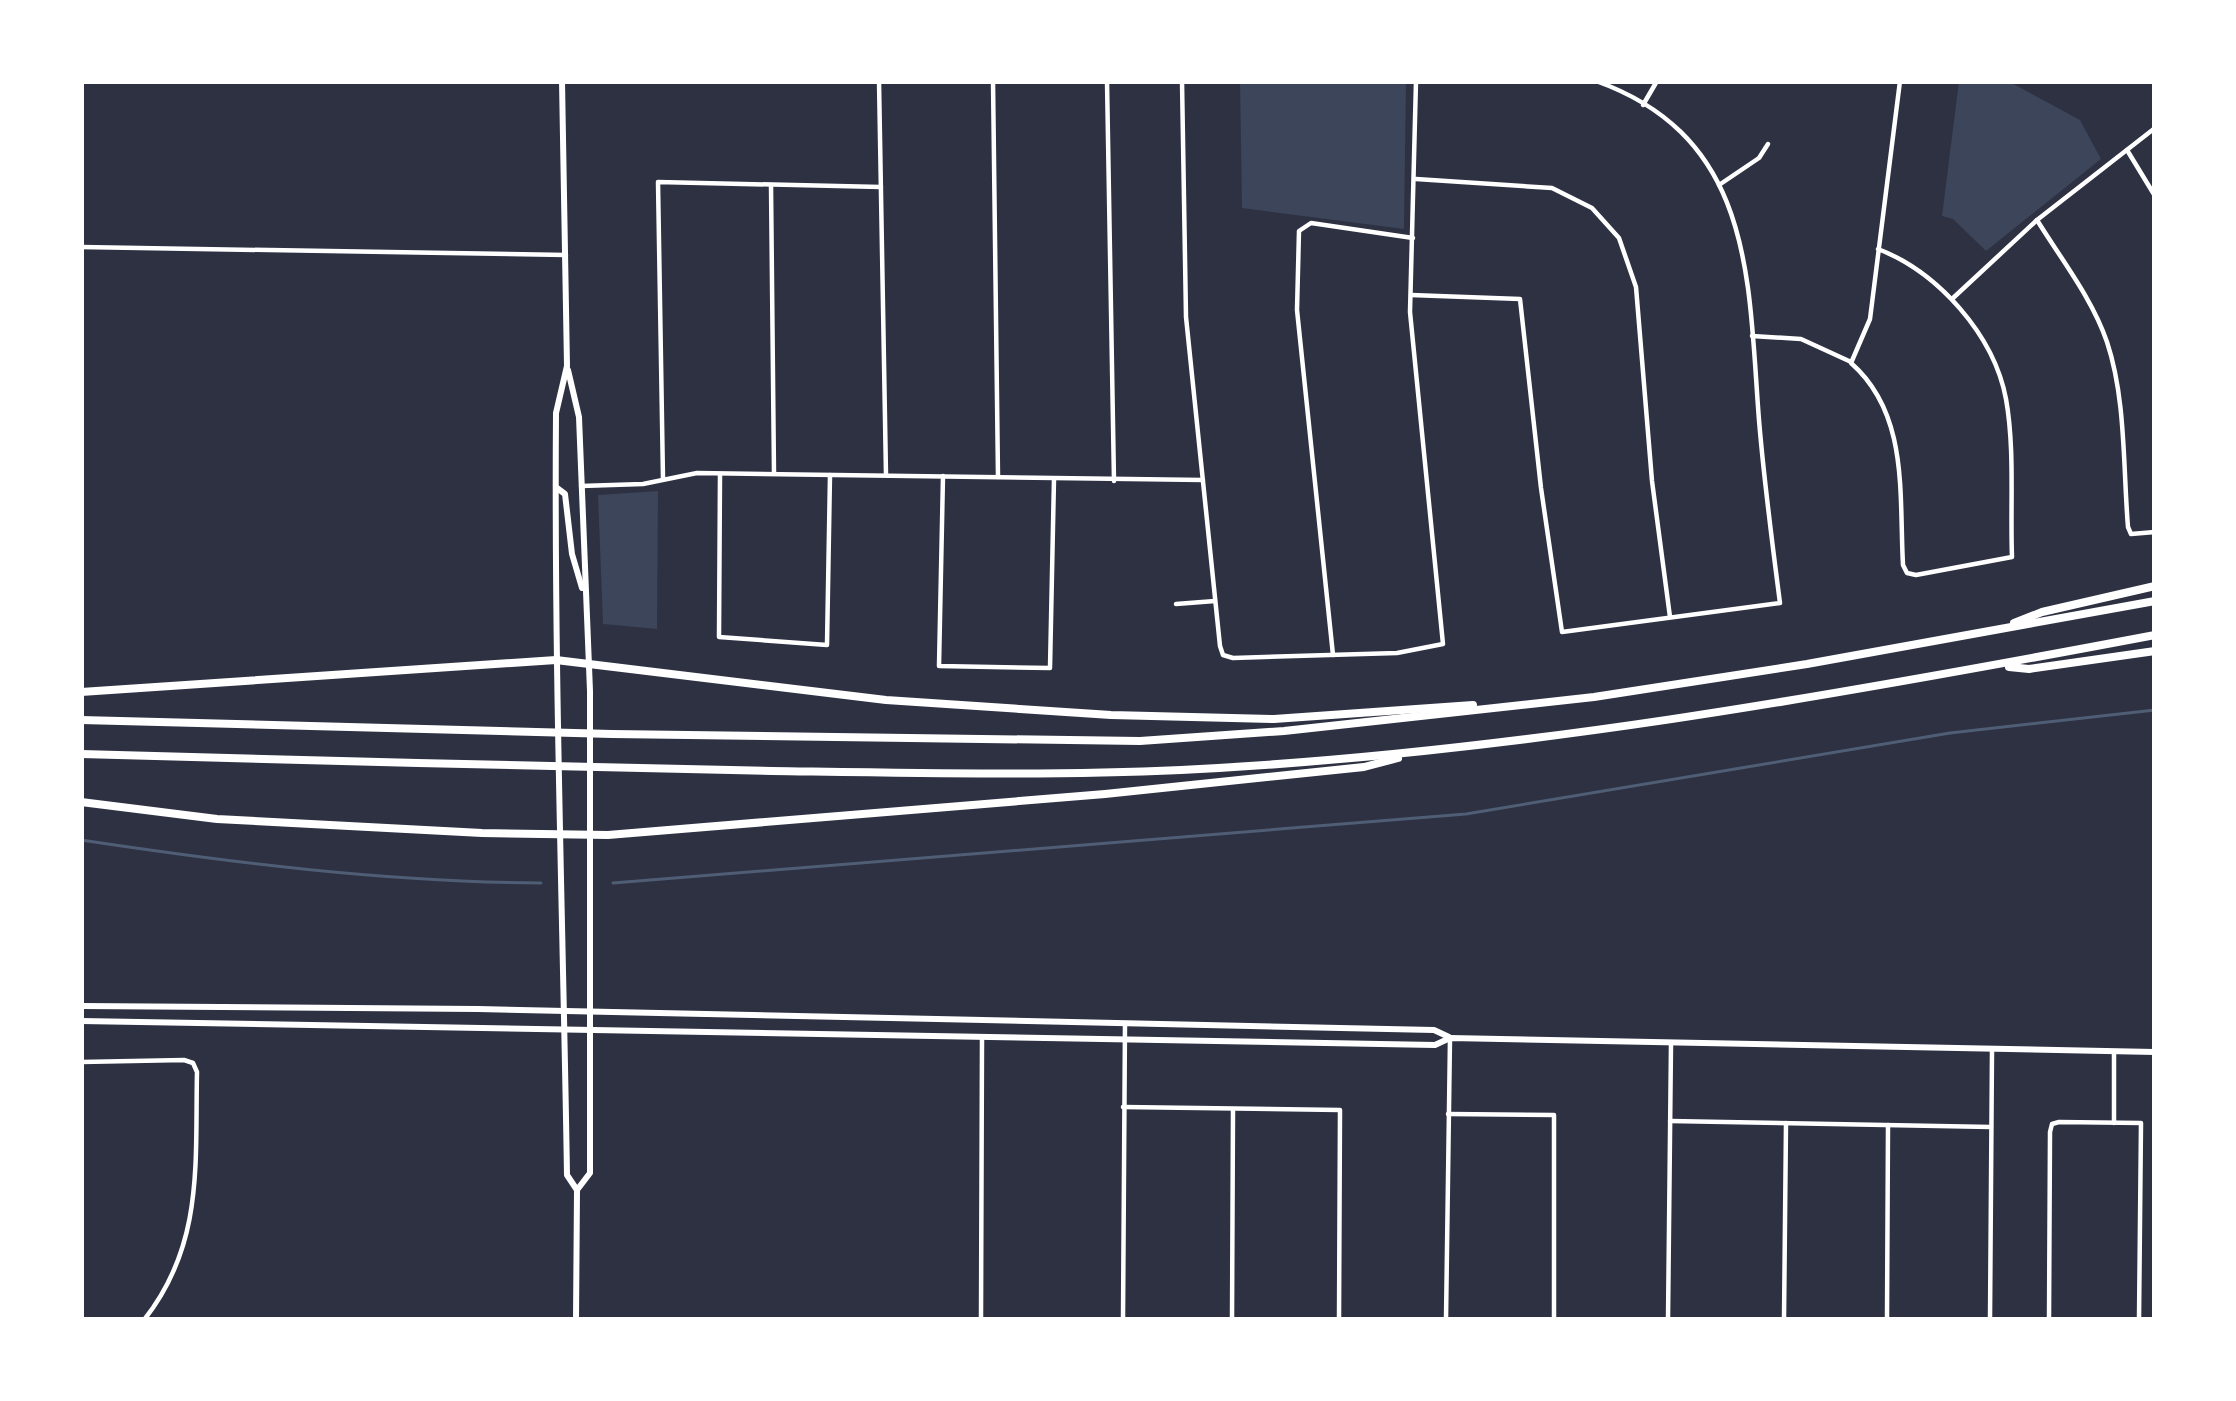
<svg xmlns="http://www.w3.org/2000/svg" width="2236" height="1401" viewBox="0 0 2236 1401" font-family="Montserrat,sans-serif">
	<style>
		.green { fill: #3c4559 }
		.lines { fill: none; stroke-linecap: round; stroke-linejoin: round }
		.stream { stroke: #4f5d75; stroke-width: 3 }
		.minor { stroke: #fff; stroke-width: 4.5 }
		.tertiary { stroke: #fff; stroke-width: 4.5 }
		.secondary { stroke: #fff; stroke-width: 6 }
		.motorway { stroke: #fff; stroke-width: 8 }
	</style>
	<rect width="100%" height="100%" fill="#2d3142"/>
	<!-- green -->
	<g class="green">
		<polygon points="1240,81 1406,81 1404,229 1242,208"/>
		<polygon points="1959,81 2008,81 2080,120 2101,159 1986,251 1953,219 1942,216"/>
		<polygon points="658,491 657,629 603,624 598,495"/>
	</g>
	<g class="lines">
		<!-- stream -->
		<g class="stream">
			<path d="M81 840C234 863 386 882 541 883"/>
			<polyline points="613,883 1466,814 1950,733 2155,710"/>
		</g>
		<!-- minor -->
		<g class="minor">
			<polyline points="879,81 886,475"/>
			<polyline points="993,81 998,477"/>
			<polyline points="1107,81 1114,481"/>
			<polyline points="1182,81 1186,317 1220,646 1223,655 1233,658 1397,653 1443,644 1410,312 1416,81"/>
			<polyline points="1643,105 1657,81"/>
			<polyline points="2127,150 2155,196"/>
			<polyline points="1416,179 1552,188 1592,208 1619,238 1636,287 1652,481 1670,617"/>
			<polyline points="771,185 774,473"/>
			<polyline points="1719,185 1759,158 1768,144"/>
			<path d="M2037 220C2061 259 2092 298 2107 342 2126 399 2123 467 2128 527L2131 534 2155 532"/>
			<polyline points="81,247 566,255"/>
			<path d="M1878 249C1938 272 1994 335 2006 399 2015 449 2010 506 2012 557L1916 575 1907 573 1903 565C1899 494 1909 414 1851 363L1870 319 1900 81"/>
			<path d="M1411 295 1520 299 1541 488 1562 632 1780 603C1772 542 1764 481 1759 420 1748 280 1755 138 1596 81"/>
			<polyline points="1952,299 2037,220 2155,128"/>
			<polyline points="1752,336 1801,339 1849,361"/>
			<polyline points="720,474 719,637 827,645 830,475"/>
			<polyline points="943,476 939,666 1050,668 1054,479"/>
			<polyline points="663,479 658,182 881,187"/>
			<polyline points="581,486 643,484 697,473 1203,480"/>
			<polyline points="1176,604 1215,601"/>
			<polyline points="1333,655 1297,310 1299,231 1311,223 1413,238"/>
			<path d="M81 1062 184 1060 193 1063 197 1072C195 1164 204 1244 144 1320"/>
			<polyline points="1123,1107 1340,1110 1339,1320"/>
			<polyline points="1448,1114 1554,1115 1554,1320"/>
			<polyline points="1670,1121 1991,1127"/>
			<polyline points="2114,1123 2114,1051"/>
			<polyline points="981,1320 982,1038"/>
			<polyline points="1123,1320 1125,1023"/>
			<polyline points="1232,1320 1233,1110"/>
			<polyline points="1446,1320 1450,1038"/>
			<polyline points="1784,1320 1786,1123"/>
			<polyline points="1887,1320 1888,1125"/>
			<polyline points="1990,1320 1992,1050"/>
			<polyline points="2049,1320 2050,1132 2052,1124 2059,1122 2141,1123 2139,1320"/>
		</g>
		<!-- tertiary -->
		<polyline class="tertiary" points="1668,1320 1671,1044"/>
		<!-- secondary -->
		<g class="secondary">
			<path d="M562 81 567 366 556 413C554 668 563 921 567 1175L577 1190 576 1320"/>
			<polyline points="568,370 579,417 590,691 590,1173 577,1190"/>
			<polyline points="557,488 565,494 572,554 582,588"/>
			<polyline points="81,1006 478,1009 1434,1030 1449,1037"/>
			<polyline points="81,1021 1435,1045 1450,1038 2155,1052"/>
		</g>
		<!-- motorway -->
		<g class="motorway">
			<polyline points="2014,623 2042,612 2155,586"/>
			<polyline points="2009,667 2029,669 2155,651"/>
			<polyline points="81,692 556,660 886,700 1111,715 1274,719 1473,705"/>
			<polyline points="81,720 612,734 1140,741 1284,731 1594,697 1807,664 2155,601"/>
			<path d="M81 754C311 760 542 767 772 771 908 773 1045 776 1181 770 1509 754 1832 696 2155 635"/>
			<polyline points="81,802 217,819 482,833 608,835 1105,794 1364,767 1398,758"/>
		</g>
	</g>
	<!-- border -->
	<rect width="2236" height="1401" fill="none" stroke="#ffffff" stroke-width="168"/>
</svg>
